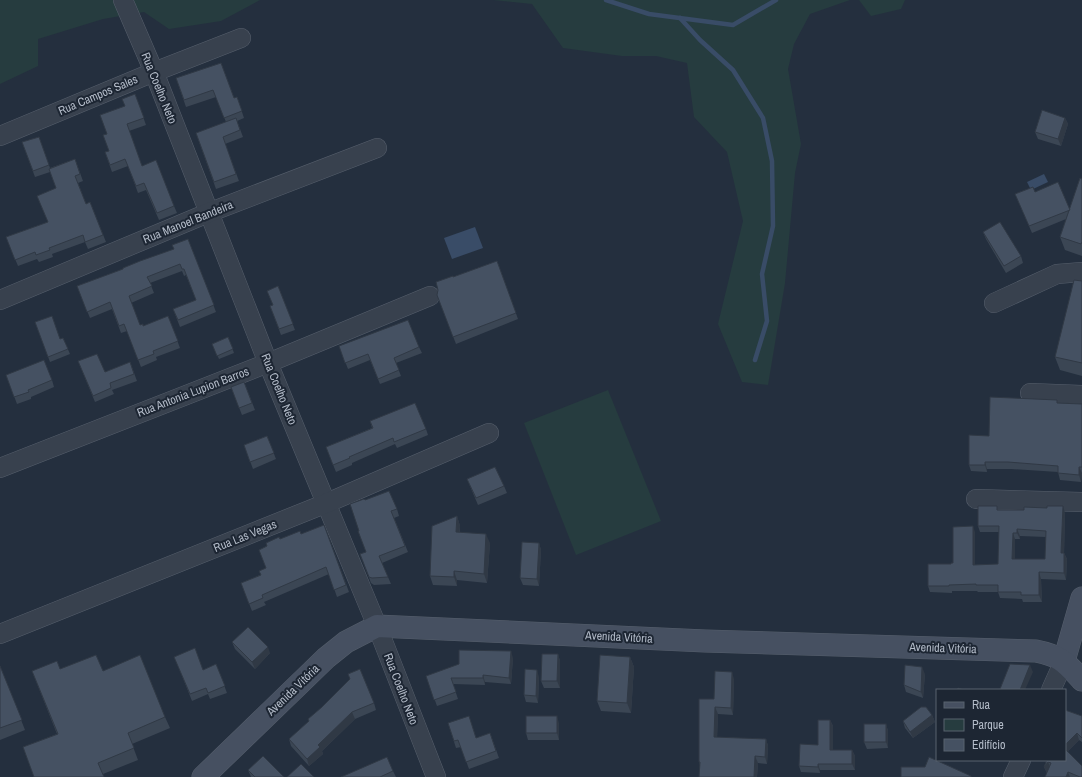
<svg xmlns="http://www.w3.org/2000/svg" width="1082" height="777" viewBox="0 0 1082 777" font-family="'Archivo Narrow',sans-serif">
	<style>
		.green { fill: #263c3f }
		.water { fill: #394c67 }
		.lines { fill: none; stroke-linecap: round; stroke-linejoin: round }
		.stream { stroke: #394c67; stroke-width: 4.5 }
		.street-casing { stroke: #565f6c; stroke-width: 20 }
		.secondary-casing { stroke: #565f6c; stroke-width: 23 }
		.street { stroke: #38414e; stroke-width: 19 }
		.secondary { stroke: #465061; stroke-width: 22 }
		.wall { fill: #3b4654; fill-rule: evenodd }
		.shaded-wall { fill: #303945 }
		.building { fill: #455162; stroke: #303945; fill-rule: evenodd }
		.labels { text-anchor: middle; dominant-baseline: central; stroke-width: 4; stroke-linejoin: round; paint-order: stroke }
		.street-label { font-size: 12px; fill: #b4bcc9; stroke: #1d2633 }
	</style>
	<rect width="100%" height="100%" fill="#242f3e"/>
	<!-- green -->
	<g class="green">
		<polygon points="0,0 260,0 221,21 169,29 144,12 103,19 38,39 38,66 0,84"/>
		<polygon points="493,0 850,0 810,14 794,44 788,69 801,144 795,173 785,283 768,385 742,382 718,324 743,221 727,152 694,117 687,63 656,56 622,56 563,48 532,4"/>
		<polygon points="859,0 905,0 901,9 871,16"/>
		<polygon points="608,390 661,521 576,555 524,423"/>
	</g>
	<!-- water -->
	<g class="water">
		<polygon points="1044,174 1048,182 1031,190 1027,182"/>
		<polygon points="475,227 483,248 452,259 444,238"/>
	</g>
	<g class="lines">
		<!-- stream -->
		<g class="stream">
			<polyline points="606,0 649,14 733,25 776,0"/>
			<polyline points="680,18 700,40 733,70 763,118 772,161 773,226 762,274 767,321 755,360"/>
		</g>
		<!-- street casing -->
		<g class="street-casing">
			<g id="street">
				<polyline points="123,0 154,72 268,363 377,626 436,777"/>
				<polyline points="0,136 154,72 241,38"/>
				<polyline points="0,300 208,213 377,148"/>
				<polyline points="994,303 1057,274 1082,272"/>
				<polyline points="1030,393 1082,395"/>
				<polyline points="0,468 268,363 430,296"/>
				<polyline points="976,499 1082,502"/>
				<polyline points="0,634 327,503 489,433"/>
				<polyline points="1051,690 1064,661"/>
				<polyline points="1013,777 1021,760"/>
			</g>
		</g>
		<!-- secondary casing -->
		<g class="secondary-casing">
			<g id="secondary">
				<polyline points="1064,661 1082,598"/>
				<path d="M203 777 326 658 346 642 377 626 705 641 1036 651C1061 656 1065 662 1082 680"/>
			</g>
		</g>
		<!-- street -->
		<use href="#street" class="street"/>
		<!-- secondary -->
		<use href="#secondary" class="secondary"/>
	</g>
	<!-- wall -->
	<g class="wall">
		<polygon points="221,63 234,98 237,97 244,118 237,121 243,137 225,144 239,181 216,189 196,133 226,122 216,97 186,107 176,78"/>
		<polygon points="135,94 146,125 129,131 142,166 174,206 177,213 159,220 146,190 138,193 128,166 112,172 105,152 109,151 107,134 125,106"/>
		<polygon points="1065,118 1068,124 1061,146 1038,139 1035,132"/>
		<polygon points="39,137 50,168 75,159 83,181 78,183 86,204 90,202 106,242 88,249 85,242 52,254 53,257 39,262 37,259 18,266 6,237 48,222 37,196 56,188 50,172 35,177 22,142"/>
		<polygon points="1082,179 1082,256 1065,250 1060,237 1066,219 1032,233 1015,194 1035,192 1070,209"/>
		<polygon points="983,232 1021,256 1023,263 1006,273 986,239"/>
		<polygon points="188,239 216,312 180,327 173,309 196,300 186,275 184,276 182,271 150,283 154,293 131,303 140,325 143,326 168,316 180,348 156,357 157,360 141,367 127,331 121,333 112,309 90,318 77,286 123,269 174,249"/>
		<polygon points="497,261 518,319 456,344 437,295 438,290 453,277"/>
		<polygon points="1082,281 1082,376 1060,370 1055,357"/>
		<polygon points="278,286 295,330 281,335 270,306 273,305 267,291"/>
		<polygon points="35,322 60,339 63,338 70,354 50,362"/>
		<polygon points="228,337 234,353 219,359 212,344"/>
		<polygon points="339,346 419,347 422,353 396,363 401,376 380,384 370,360 348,369"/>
		<polygon points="78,361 105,372 130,362 137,381 112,390 114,394 95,402"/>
		<polygon points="6,375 52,380 54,387 31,397 31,399 17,404"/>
		<polygon points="244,382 255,410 242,415 231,387"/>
		<polygon points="1058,403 1082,404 1082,473 1081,482 1060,480 1058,472 1011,469 987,469 987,472 971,471 969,465 989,436"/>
		<polygon points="370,421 426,429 428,435 397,448 395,444 352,463 352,465 336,472 326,447 372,428"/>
		<polygon points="267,436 276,459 253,469 244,445"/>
		<polygon points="467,479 504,486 507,493 478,505"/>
		<polygon points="365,500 397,509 399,516 394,518 408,552 382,563 391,584 374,585 371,583 360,554 366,552 359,531"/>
		<path d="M998 510 1065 513 1064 553 1067 559 1066 580 1041 579 1042 602H1023L1022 599 1000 598 998 592H978L977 591H952V593L930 592 928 586 953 563 975 532V565L998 564 999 532H980L978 526ZM1020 536 1046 537 1045 559H1015V539H1020Z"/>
		<polygon points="457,516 460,526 460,532 490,543 487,583 457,580 457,586 433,585 430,576"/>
		<polygon points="324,525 349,592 337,597 329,574 264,602 266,605 252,611 241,583 260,575 266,568 259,550 267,546 280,539 301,534"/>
		<polygon points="539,543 541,550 539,586 523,585 520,578"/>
		<polygon points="232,642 270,653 255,669 235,649"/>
		<polygon points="558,654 560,661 560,688 544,688 541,681"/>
		<polygon points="630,657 634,667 631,713 601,711 597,701"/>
		<polygon points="513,658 511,684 485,682 485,685 453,684 458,699 437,706 426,676"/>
		<polygon points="177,663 203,670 216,664 227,693 210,699 208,694 192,701"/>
		<polygon points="0,666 25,730 0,740"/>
		<polygon points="60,669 103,671 165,717 170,728 132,744 138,760 103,774 104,777 34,777 23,747 57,734 32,671"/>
		<polygon points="925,674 923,698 906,692 904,685"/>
		<polygon points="539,677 538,703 526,702 524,695"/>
		<polygon points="734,679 733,715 718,714 717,737 766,739 768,746 767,764 758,763 757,777 699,777 700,765 699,762 714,699"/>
		<polygon points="374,703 376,710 355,719 322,751 323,754 309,766 291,746 289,739 309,721 308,719"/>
		<polygon points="1065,710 1082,716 1082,742 1079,740 1068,751 1082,777 1045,777 1047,773 1044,767"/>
		<polygon points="932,715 935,722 913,738 905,728 903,721"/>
		<polygon points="830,720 833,726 833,750 852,750 855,756 855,770 820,770 820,773 801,772 799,766 818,745"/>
		<polygon points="448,723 476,738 490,733 499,758 469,769 461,747 456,748"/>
		<polygon points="559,723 559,740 528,740 526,733"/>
		<polygon points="886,724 888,731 888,748 867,749 864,742"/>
		<polygon points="248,770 284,777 251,777"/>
		<polygon points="393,771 396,777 341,777"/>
	</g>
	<!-- shaded-wall -->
	<g class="shaded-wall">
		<polygon points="1065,118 1068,124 1061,146 1058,139"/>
		<polygon points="985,462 987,469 987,472 985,465"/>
		<polygon points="1079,467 1082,473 1081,482 1079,475"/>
		<polygon points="1063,506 1065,513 1064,559 1061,553"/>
		<polygon points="457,516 460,526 459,541 456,532"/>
		<polygon points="973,526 975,532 975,571 973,565"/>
		<polygon points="1017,529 1020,536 1020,539 1017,533"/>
		<polygon points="1013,533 1015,539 1015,566 1012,559"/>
		<polygon points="486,534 490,543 487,583 484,574"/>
		<polygon points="539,543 541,550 539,586 537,579"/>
		<polygon points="1064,553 1067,559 1066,580 1064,573"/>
		<polygon points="454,571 457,580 457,586 454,577"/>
		<polygon points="1039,572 1041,579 1042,602 1039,595"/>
		<polygon points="268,647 270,653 255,669 252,662"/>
		<polygon points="511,651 513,658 511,684 509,678"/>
		<polygon points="558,654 560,661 560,688 557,681"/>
		<polygon points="630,657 634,667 631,713 627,703"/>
		<polygon points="1030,665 1033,672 1025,690 1020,690"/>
		<polygon points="922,667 925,674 923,698 921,692"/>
		<polygon points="537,670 539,677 538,703 536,696"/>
		<polygon points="732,672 734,679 733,715 731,708"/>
		<polygon points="483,675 485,682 485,685 483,678"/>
		<polygon points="715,707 718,714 717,744 714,737"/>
		<polygon points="352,712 355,719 322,751 323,754 309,766 307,759 318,745"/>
		<polygon points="932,715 935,722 913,738 910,732"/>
		<polygon points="557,716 559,723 559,740 557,733"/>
		<polygon points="830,720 833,726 833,756 830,750"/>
		<polygon points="886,724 888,731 888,748 886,742"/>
		<polygon points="1077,733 1079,740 1066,753 1065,752 1065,745"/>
		<polygon points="766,739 768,746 767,764 765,757"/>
		<polygon points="852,750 855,756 855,770 852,764"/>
		<polygon points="755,756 758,763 757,777 754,777"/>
		<polygon points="1048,762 1051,769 1047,773 1044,767"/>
		<polygon points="818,764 820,770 820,773 818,767"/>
		<polygon points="1068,772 1070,777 1066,777"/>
	</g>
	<!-- building -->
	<g class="building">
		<polygon points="221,63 234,98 237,97 242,111 224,118 213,90 184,100 176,78"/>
		<polygon points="135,94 144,118 127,124 142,166 156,160 174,206 157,213 144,183 136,186 125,159 110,165 105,152 109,151 103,135 107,134 100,115 125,106 122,99"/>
		<polygon points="1042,110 1065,118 1058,139 1035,132"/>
		<polygon points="236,118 240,130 223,137 236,174 214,182 196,133"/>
		<polygon points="39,137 49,165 33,171 22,142"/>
		<polygon points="75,159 80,174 75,176 86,204 90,202 103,235 85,242 83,235 49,248 50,250 36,255 35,252 15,260 6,237 48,222 37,196 56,188 49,169"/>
		<polygon points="1080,178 1082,179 1082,242 1081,244 1060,237"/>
		<polygon points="1058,182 1070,210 1029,226 1015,194 1033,187 1035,192"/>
		<polygon points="1000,222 1021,256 1004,266 983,232"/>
		<polygon points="188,239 214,305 178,320 173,309 196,300 184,269 182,269 180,264 147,277 152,286 129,296 140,325 143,324 143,326 168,316 178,341 153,351 154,354 138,360 124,324 119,326 110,302 87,312 77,286 123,269 123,268 140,261 174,249 172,245"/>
		<polygon points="497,261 516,313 453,337 437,295 438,290 436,282 453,276 453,277"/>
		<polygon points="1074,280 1082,281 1082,363 1055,357"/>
		<polygon points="278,286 293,324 279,329 270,306 273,305 267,291"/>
		<polygon points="52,316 60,339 63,338 68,349 48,357 35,322"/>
		<polygon points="408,320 419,347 394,358 399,370 378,379 368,354 345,363 339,346"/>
		<polygon points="228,337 233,349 217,356 212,344"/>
		<polygon points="97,354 105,372 130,362 134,374 110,383 111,388 93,396 78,361"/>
		<polygon points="44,360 52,380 28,390 29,392 14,397 6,375"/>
		<polygon points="244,382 252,403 239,408 231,387"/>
		<polygon points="990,397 1057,400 1057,403 1082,404 1082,467 1079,467 1079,475 1058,473 1058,466 1008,462 985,462 985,465 969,465 969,435 989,436"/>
		<polygon points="415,403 426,429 394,442 393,438 349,457 350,458 333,465 326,447 373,428 370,421"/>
		<polygon points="267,436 274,453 250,462 244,445"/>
		<polygon points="495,467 504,486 476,498 467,479"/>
		<polygon points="389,491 397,509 391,511 405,546 379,556 388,577 372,578 369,577 360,554 366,552 358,531 359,531 350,504 364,499 365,500"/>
		<path d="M978 506H997V510H1024V507L1047 508V506H1063L1061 553H1064V573L1039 572V595H1021V592H998V585H976V584L949 585V586H928V564H951V563H953V527L973 526V565L998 564 999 526H978ZM1017 529 1046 531 1045 559H1012L1013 533H1017Z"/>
		<polygon points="457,516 456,532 486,534 484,574 454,571 454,577 430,576 432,526"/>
		<polygon points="324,525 346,585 334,590 326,567 262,595 263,598 249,604 241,583 261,575 259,571 266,568 259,550 267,546 266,543 279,537 280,539 300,531 301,534"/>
		<polygon points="522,542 539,543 537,579 520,578"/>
		<polygon points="248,627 268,647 252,662 232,642"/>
		<polygon points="195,648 203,670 216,664 225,686 208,693 206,688 190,694 174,657"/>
		<polygon points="459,650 511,651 509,678 483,675 483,678 451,678 456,692 434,700 426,676 459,664"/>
		<polygon points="542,654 558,654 557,681 541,681"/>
		<polygon points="96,655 103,671 140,655 165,717 128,733 134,748 98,763 104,777 34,777 23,747 58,734 32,671 57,661 60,669"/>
		<polygon points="600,655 630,657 627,703 597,701"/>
		<polygon points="1010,664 1030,665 1020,690 1004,690 1000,689"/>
		<polygon points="905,665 922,667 921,692 904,685"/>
		<polygon points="0,666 22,720 0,728"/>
		<polygon points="360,669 374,703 352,712 318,745 320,747 307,759 289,739 309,721 308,719 322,707 350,679 348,674"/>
		<polygon points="525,669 537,670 536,696 524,695"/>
		<polygon points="715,671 732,672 731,708 715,707 714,737 766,739 765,757 755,756 754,777 699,777 700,762 699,762 699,699 714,699"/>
		<polygon points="958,688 964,690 957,690"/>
		<polygon points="921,707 926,707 932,715 910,732 903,721"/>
		<polygon points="1065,710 1082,716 1082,738 1077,733 1065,745"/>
		<polygon points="469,716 476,738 490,733 496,751 466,762 458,740 454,741 448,723"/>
		<rect x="526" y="716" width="31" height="17"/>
		<polygon points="818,720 830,720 830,750 852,750 852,764 818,764 818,767 799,766 800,744 818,745"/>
		<rect x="864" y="724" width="22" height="18"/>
		<polygon points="1065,749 1082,766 1082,777 1080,777 1068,772 1066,777 1045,777 1051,763 1048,762 1044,767 1047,760 1065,760"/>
		<polygon points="263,756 284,777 255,777 248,770"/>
		<polygon points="387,757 393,771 380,777 341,777"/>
		<polygon points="929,757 971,776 971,777 901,777 901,767 925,767"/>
		<polygon points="301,764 314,777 287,777"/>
	</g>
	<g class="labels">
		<!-- street labels -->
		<g class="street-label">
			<text transform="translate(159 88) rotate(68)">Rua Coelho Neto</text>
			<text transform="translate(98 95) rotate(-23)">Rua Campos Sales</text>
			<text transform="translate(188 222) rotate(-22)">Rua Manoel Bandeira</text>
			<text transform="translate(279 389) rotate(68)">Rua Coelho Neto</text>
			<text transform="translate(193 392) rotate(-21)">Rua Antonia Lupion Barros</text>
			<text transform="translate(245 536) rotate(-22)">Rua Las Vegas</text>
			<text transform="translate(619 637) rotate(3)">Avenida Vitória</text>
			<text transform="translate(943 648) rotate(2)">Avenida Vitória</text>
			<text transform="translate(401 689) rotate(69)">Rua Coelho Neto</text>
			<text transform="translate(293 690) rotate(-44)">Avenida Vitória</text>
		</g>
	</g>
	<!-- legend -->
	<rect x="936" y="689" width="130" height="72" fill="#1d2633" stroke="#59626f"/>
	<rect x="944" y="702" width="20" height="6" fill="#465061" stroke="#59626f"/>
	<text x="972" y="709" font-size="12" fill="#b4bcc9">Rua</text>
	<rect x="944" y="719" width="20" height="12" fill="#263c3f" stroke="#59626f"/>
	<text x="972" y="729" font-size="12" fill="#b4bcc9">Parque</text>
	<rect x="944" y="739" width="20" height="12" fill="#455162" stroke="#59626f"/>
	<text x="972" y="749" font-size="12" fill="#b4bcc9">Edifício</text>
</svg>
